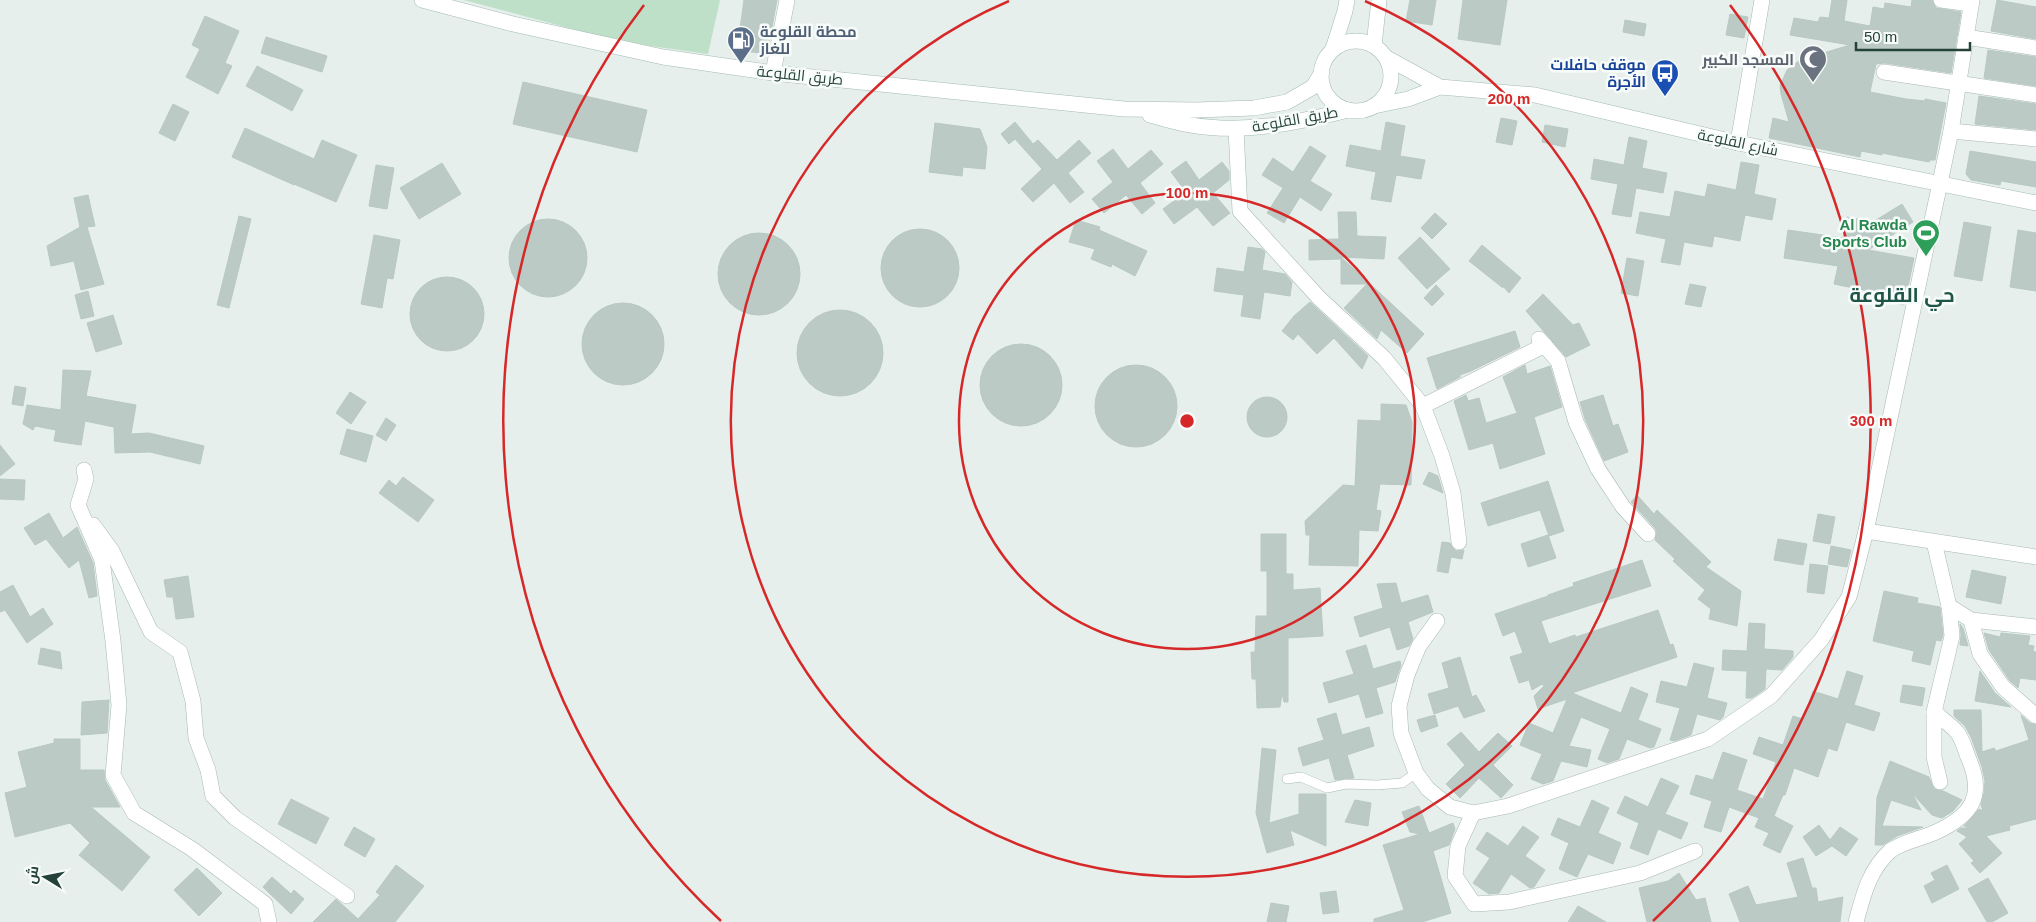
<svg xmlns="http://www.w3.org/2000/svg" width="2036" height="922" viewBox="0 0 2036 922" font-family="Arial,Cairo,sans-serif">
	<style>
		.green { fill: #bfe0c8 }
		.building { fill: #bbcac4; stroke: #b8c9c2 }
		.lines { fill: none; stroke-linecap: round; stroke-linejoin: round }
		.service-casing { stroke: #a8b8b2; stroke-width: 10 }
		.minor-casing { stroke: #a8b8b2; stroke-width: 16 }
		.tertiary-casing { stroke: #a8b8b2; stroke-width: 16 }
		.secondary-casing { stroke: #a4bbb3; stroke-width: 16 }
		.service { stroke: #fff; stroke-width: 9 }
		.minor { stroke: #fff; stroke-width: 15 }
		.tertiary { stroke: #fff; stroke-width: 15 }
		.secondary { stroke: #fff; stroke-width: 15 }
		.ring { fill: none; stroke: #d62828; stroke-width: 2.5 }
		.labels { text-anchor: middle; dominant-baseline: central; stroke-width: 5; stroke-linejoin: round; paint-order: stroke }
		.service-label { font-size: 15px; font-weight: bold; fill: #4e5e75; stroke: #f7fbf9; text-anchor: start }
		.worship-label { font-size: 15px; font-weight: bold; fill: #5b616d; stroke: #f7fbf9; text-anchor: end }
		.transit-label { font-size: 15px; font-weight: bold; fill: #164399; stroke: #f7fbf9; text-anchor: end }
		.street-label { font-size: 15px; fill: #24423a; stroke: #f7fbf9 }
		.leisure-label { font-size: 15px; font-weight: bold; fill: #27864d; stroke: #f7fbf9; text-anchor: end }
		.district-label { font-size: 20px; font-weight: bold; fill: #1f5548; stroke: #f7fbf9 }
		.centre { fill: #d62828; stroke: #f7fbf9; stroke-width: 2.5 }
		.ring-label { font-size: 15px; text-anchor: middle; font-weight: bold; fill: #d62828; stroke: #f7fbf9; stroke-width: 5; stroke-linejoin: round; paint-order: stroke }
	</style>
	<rect width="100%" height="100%" fill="#e6efeb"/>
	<!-- green -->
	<polygon class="green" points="464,0 720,0 708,54 651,46 595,35"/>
	<!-- building -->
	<g class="building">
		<polygon points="744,0 777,0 767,54 737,50"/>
		<polygon points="1410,0 1436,0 1432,25 1406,21"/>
		<polygon points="1463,0 1507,0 1500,45 1458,39"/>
		<polygon points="1832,0 1847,0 1844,21 1870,26 1873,7 1884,9 1885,3 1911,7 1912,0 1932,0 1936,8 1961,12 1951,73 1885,63 1876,64 1870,92 1906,99 1925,101 1925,99 1946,103 1935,160 1930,160 1929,162 1882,153 1882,155 1861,151 1860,157 1769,138 1773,118 1789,122 1781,94 1780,86 1787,70 1800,60 1850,45 1790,35 1794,18 1818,22 1820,17 1829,18"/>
		<polygon points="1997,0 2036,7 2036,39 1991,31"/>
		<polygon points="1730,14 1748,17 1744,38 1726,35"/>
		<polygon points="205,16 239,31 225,63 232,66 218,94 186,77 200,49 192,45"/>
		<polygon points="1625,20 1646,24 1644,36 1623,32"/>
		<polygon points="266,37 327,56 322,72 261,53"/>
		<polygon points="1988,50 2036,57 2036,86 1984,78"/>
		<polygon points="257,66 303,90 292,111 246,86"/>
		<polygon points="523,82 647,110 637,152 513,124"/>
		<polygon points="1979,96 2036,104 2036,130 1975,124"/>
		<polygon points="173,104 189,112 175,141 159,133"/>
		<polygon points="1501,118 1517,121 1512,145 1496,142"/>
		<polygon points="1015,122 1033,144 1038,140 1057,160 1079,140 1091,153 1068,173 1084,192 1070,203 1054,183 1033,202 1021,189 1042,169 1015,139 1009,144 1001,134"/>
		<polygon points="1386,122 1405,126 1400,156 1425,160 1421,179 1396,175 1391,202 1371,199 1376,172 1346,166 1350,145 1381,151"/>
		<polygon points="935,123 980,129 987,147 985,169 963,167 962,176 929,172"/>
		<polygon points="1545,125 1568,129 1565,147 1542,142"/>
		<polygon points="245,128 314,159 322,140 357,155 336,202 294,184 294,185 232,157"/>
		<polygon points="1629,137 1647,141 1642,168 1667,173 1663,193 1636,188 1631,217 1612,214 1618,184 1591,179 1594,159 1624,165"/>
		<polygon points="1310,146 1326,156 1310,181 1332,194 1321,211 1300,197 1284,223 1267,213 1283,188 1262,175 1273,158 1293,172"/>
		<polygon points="1113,149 1128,169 1151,150 1163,164 1140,183 1155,203 1142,214 1126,195 1104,213 1092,199 1113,182 1097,161"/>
		<polygon points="1970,151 2036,162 2036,187 2001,181 2000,185 1971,180 1966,174"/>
		<polygon points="1186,161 1199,180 1222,162 1229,171 1229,180 1213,193 1230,213 1213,226 1197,207 1174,224 1163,209 1186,192 1171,172"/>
		<polygon points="1741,162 1759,165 1754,194 1776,199 1772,220 1745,215 1740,241 1714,236 1712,247 1684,242 1680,265 1661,262 1666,239 1636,233 1640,212 1670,217 1675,191 1705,197 1708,184 1736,190"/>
		<polygon points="442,163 461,194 419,219 400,188"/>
		<polygon points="376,165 394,168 387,209 369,206"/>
		<polygon points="88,195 95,226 87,227 104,284 81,290 74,261 51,266 47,246 80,227 74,198"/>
		<polygon points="1902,204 1913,222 1868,250 1914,258 1904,305 1872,299 1873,292 1834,284 1838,266 1784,258 1788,230 1843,238 1847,217 1873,222"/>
		<polygon points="1338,212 1356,212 1357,236 1386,237 1384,259 1341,257 1424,334 1407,353 1381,330 1377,339 1344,308 1367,284 1341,284 1341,259 1309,260 1309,240 1339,239"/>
		<polygon points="1435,213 1447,224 1432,239 1421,228"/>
		<polygon points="239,216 251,219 229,308 217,305"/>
		<circle cx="548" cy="258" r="39"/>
		<polygon points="1076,220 1100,227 1099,230 1147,251 1135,276 1112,264 1111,267 1091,259 1095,249 1069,242"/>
		<polygon points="1964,222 1991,227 1982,281 1954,276"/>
		<circle cx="920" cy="268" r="39"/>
		<polygon points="2018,230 2036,233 2036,291 2010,287"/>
		<circle cx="759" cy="274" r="41"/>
		<polygon points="374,235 400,240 393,279 387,278 382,308 361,304"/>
		<polygon points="1420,237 1450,269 1427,289 1398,258"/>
		<polygon points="1482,245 1521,278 1509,293 1502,285 1503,288 1469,261"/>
		<polygon points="1248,247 1262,249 1265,252 1262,270 1285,274 1292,282 1290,296 1264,292 1260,319 1241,316 1244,295 1214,291 1217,268 1244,272"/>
		<polygon points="1627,258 1644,261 1638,296 1621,293"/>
		<circle cx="447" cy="314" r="37"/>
		<polygon points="1690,284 1706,287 1701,307 1685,304"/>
		<polygon points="1436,285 1444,294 1432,306 1424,298"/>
		<polygon points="88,291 94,316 81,319 75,295"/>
		<polygon points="1543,294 1573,325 1579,323 1590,345 1566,357 1526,311"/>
		<polygon points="1310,302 1368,356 1362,369 1334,338 1317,354 1298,334 1293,340 1282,331 1294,316"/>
		<circle cx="623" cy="344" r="41"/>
		<circle cx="840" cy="353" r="43"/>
		<polygon points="113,315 122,344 96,352 87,323"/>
		<polygon points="1515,331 1520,347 1471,371 1460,375 1460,377 1437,389 1427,358"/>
		<circle cx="1021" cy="385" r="41"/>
		<circle cx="1136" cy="406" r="41"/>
		<polygon points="1525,365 1527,374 1550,366 1562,407 1534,417 1545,454 1500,469 1493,443 1469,450 1454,401 1466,395 1468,401 1479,398 1486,423 1517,413 1503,377"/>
		<polygon points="63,370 91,371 86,396 136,405 131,434 149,433 204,446 200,464 150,452 115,453 114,427 85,421 81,445 54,441 56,430 35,426 33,430 23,424 27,405 61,410"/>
		<polygon points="15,386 26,388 23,406 12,404"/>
		<polygon points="350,392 366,402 351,424 336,413"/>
		<polygon points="1603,395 1613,426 1618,424 1628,452 1604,461 1585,419 1580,402"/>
		<circle cx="1267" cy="417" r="20"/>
		<polygon points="1381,404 1406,405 1412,422 1411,485 1380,484 1376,510 1381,511 1378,531 1359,530 1358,566 1309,565 1310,535 1306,535 1305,521 1343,485 1355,486 1358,420 1381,421"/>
		<polygon points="386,418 396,425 386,441 376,435"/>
		<polygon points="347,429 373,436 366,462 340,454"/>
		<polygon points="0,445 15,464 0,476"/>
		<polygon points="1429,472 1438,476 1443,493 1423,484"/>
		<polygon points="403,477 434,500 418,522 379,493 389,480 396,486"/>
		<polygon points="0,479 25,480 24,500 0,499"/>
		<polygon points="1548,481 1564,531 1549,536 1540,510 1488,526 1481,503"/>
		<polygon points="1637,495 1654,514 1657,510 1711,562 1706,567 1741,591 1737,626 1709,619 1711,609 1698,599 1705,590 1673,561 1675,559 1655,540 1657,532 1655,528 1631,502"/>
		<polygon points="49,513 63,538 77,527 93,563 97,596 89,598 79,560 69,568 46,539 35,545 24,528"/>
		<polygon points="1818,514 1835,517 1830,544 1813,541"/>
		<polygon points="1261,534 1286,534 1286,574 1293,574 1293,590 1320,588 1323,636 1288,638 1288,702 1284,702 1282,693 1280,707 1257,708 1256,679 1252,679 1251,652 1255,652 1256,616 1267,616 1267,571 1261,571"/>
		<polygon points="1548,535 1556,558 1528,567 1521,544"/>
		<polygon points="1778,539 1807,544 1803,565 1774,560"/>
		<polygon points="1442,542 1450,543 1456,551 1464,550 1462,559 1451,557 1448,573 1437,571"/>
		<polygon points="1831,546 1851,550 1847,567 1828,564"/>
		<polygon points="1642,560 1651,586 1541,621 1549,644 1575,635 1576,637 1658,610 1670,645 1673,644 1677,657 1572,693 1621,713 1631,687 1648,694 1638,720 1661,729 1654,747 1650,748 1627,739 1619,759 1607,763 1598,759 1610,729 1581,717 1569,746 1591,750 1587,767 1561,761 1553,781 1543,784 1531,779 1542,754 1520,745 1529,723 1553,733 1567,699 1538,709 1534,696 1544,686 1542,684 1532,690 1529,680 1519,683 1510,657 1523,653 1515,631 1503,636 1495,614 1548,596 1548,595 1574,586 1573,583"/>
		<polygon points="1810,564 1828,566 1824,594 1807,592"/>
		<polygon points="1972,570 2006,577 2001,604 1966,597"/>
		<polygon points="188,576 194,617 176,619 173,597 167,597 164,580"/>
		<polygon points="1396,583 1401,603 1428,595 1433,612 1408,622 1413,639 1409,646 1397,650 1390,627 1360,637 1354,617 1383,608 1377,584"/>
		<polygon points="13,585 30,617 43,608 53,624 27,643 5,610 0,612 0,592"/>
		<polygon points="1884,591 1918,598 1917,603 1940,607 1943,635 1941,641 1936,640 1930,665 1912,661 1914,651 1873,641"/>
		<polygon points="1749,623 1765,624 1764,649 1793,651 1793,657 1782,670 1766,669 1765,689 1752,698 1746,698 1747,671 1722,670 1723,650 1747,651"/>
		<polygon points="1960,624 1963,628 1968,646 1960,645 1961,635"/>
		<polygon points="1984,633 2000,637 2001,633 2030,636 2028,645 2034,646 2033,651 2036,652 2036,680 2020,678 2018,688 2010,681 1989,650"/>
		<polygon points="1366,645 1373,669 1400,661 1401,665 1395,682 1376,688 1383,713 1366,718 1359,694 1329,703 1323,683 1354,674 1346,651"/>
		<polygon points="41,648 60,652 62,669 38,664"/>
		<polygon points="1460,657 1472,697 1476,695 1485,711 1464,718 1458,706 1434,714 1428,694 1449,688 1442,663"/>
		<polygon points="1694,663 1714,668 1707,698 1727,703 1723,717 1720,720 1697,714 1691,735 1674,741 1670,740 1680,708 1656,702 1661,681 1687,687"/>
		<polygon points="1847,671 1863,676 1854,705 1880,713 1874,731 1846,722 1837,751 1828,748 1818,777 1794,768 1785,795 1783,795 1774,816 1793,826 1780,853 1763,845 1769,833 1755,827 1759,818 1729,807 1721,832 1704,827 1712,801 1690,794 1696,775 1713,780 1723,752 1747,760 1737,790 1763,799 1776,762 1753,754 1759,737 1783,745 1793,716 1803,719 1813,691 1838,699"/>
		<polygon points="1980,671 1995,693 2011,707 1975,701"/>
		<polygon points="1903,685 1925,688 1922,706 1900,702"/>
		<polygon points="109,700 107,733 81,735 82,702"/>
		<polygon points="1954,710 1981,710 1982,752 1994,748 1996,751 2029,740 2021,715 2030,723 2036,725 2036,819 2009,826 2010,830 1986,836 2002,853 1980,873 1971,863 1974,861 1959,844 1967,837 1957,831 1961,828 1970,828 1964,826 1979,809 1983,811 1981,805 1984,793 1985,781 1982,767 1971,737 1965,726 1954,716"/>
		<polygon points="1336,713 1342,735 1369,727 1374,746 1347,755 1354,778 1335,780 1329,758 1303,766 1298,748 1324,740 1317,719"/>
		<polygon points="1435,715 1438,726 1421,732 1417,720"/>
		<polygon points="1461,732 1479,752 1498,733 1512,746 1493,765 1513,785 1501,798 1479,778 1460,798 1446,784 1465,765 1447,744"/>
		<polygon points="54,739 80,739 80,770 104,770 105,780 120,807 91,807 150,857 122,891 79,855 90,843 70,823 15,837 5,793 27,787 18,752 54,743"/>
		<polygon points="1262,748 1276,750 1269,823 1299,814 1299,794 1326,794 1326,846 1290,830 1294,845 1267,853 1256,813"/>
		<polygon points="1890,761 1929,777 1934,789 1943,791 1962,800 1953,811 1942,818 1932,815 1912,793 1921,810 1891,800 1882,826 1923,827 1897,836 1883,845 1875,845 1877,797"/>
		<polygon points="1661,778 1679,786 1665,814 1688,823 1681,839 1658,829 1648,855 1630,848 1639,823 1617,813 1625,796 1648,807"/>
		<polygon points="291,799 329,818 316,844 278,824"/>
		<polygon points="1355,800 1371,803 1368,826 1345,822"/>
		<polygon points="1592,800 1609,808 1598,833 1621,843 1613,864 1588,854 1577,877 1559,869 1569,843 1551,835 1558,818 1580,827"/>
		<polygon points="1419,806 1429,833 1453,823 1455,829 1449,845 1433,851 1451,913 1422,922 1374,922 1374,919 1404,910 1383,845 1420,834 1410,832 1402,812"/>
		<polygon points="1819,825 1830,840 1840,827 1858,839 1846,856 1832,846 1816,856 1803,837"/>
		<polygon points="1523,826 1539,837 1525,856 1545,870 1534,887 1530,888 1511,874 1499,893 1489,894 1473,883 1490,858 1476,849 1487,832 1508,846"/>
		<polygon points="354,827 375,839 365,857 344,845"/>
		<polygon points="1803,858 1812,888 1816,888 1818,902 1843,897 1840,922 1740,922 1729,894 1748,886 1756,905 1798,897 1787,863"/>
		<polygon points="396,865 424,886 395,922 313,922 336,899 358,919 380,895 376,892"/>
		<polygon points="1947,865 1959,889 1932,903 1924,886 1935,880 1931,873"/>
		<polygon points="197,868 222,893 199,916 174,890"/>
		<polygon points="1679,873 1696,900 1705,898 1711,922 1647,922 1639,888 1668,881"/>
		<polygon points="272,877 291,894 294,890 304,899 291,914 263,887"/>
		<polygon points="1988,878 2008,913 1992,922 1987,922 1968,889"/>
		<polygon points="1336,891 1339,912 1323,914 1320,893"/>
		<polygon points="1271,903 1289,906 1286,922 1267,922"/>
		<polygon points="1578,906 1606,922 1568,922"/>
	</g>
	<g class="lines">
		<!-- service casing -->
		<g class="service-casing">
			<polyline id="service" points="1287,779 1301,777 1327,788 1346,784 1377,785 1402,783 1416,773"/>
		</g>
		<!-- minor casing -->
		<g class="minor-casing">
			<g id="minor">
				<polyline points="1941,0 1971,4"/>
				<polyline points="1966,37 2036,48"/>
				<polyline points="1884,72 2036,95"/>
				<polyline points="773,73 787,0"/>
				<polyline points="1236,129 1240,211 1319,298 1384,358 1423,406 1442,456 1453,493 1459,542"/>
				<polyline points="1951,131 2036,139"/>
				<polyline points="1539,339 1558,361 1576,422 1598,469 1623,507 1648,534"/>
				<polyline points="1423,406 1545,345"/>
				<polyline points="84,470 86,479 78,505 102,560 113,641 119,705 113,775 134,813 192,849 265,904 269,922"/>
				<polyline points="93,525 112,551 151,632 180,652 193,701 196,738 208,770 213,796 235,818 347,896"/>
				<polyline points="1866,531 2036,557"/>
				<polyline points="1934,542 1949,606 1971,620 1980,654 2003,687 2036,716"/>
				<polyline points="1971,620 2036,627"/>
				<polyline points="1437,621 1419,646 1407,675 1399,706 1401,733 1416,773 1428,789 1450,807 1473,813 1508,806 1708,739 1771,696 1821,640 1849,597 1866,531 1951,131 1972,0"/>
				<polyline points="1940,782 1934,757 1934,712 1952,636 1949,606"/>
				<polyline points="1473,813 1458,846 1455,876 1474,904 1509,902 1640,873 1695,851"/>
				<path d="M1856 922C1863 896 1869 870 1890 851 1903 841 1921 839 1936 832 1973 815 1985 795 1968 757 1965 749 1962 738 1957 732 1951 725 1942 719 1934 712"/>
			</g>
		</g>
		<!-- tertiary casing -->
		<g class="tertiary-casing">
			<polyline id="tertiary" points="1738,143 1762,0"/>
		</g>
		<!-- secondary casing -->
		<g class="secondary-casing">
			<g id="secondary">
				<polyline points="422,0 513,24 663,57 773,73 1124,109 1196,110 1254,108 1287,102 1313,87 1322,72"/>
				<circle cx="1356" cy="76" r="35"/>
				<polyline points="1374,45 1379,0"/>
				<polyline points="1333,49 1345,11 1347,0"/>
				<polyline points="1387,58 1440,87 1535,95 1738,143 2036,203"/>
				<polyline points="1374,106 1408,99 1440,87"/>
				<path d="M1150 115C1164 119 1177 123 1191 125 1243 134 1297 123 1348 110"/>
			</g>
		</g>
		<!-- service -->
		<use href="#service" class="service"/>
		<!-- minor -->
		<use href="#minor" class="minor"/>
		<!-- tertiary -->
		<use href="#tertiary" class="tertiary"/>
		<!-- secondary -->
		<use href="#secondary" class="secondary"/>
	</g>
	<!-- distance rings -->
	<g class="ring">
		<circle cx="1187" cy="421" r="228"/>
		<path d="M1365 1A456 456 0 1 1 1009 1"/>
		<path d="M721 921A684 684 0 0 1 644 5M1730 5A684 684 0 0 1 1653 921"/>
	</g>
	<!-- icons -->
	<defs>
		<g id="fuel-pin" transform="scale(1.4375)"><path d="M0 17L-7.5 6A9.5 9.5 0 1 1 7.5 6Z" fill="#5c6f8a" stroke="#f7fbf9"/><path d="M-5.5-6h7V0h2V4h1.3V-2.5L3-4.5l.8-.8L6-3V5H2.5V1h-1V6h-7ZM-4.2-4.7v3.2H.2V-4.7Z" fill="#fff"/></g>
		<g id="mosque-pin" transform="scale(1.4375)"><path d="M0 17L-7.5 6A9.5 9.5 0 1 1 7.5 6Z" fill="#6b7280" stroke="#f7fbf9"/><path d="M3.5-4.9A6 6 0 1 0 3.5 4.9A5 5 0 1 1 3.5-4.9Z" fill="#fff"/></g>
		<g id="bus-pin" transform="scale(1.4375)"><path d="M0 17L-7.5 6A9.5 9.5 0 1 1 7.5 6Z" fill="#1a4fb4" stroke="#f7fbf9"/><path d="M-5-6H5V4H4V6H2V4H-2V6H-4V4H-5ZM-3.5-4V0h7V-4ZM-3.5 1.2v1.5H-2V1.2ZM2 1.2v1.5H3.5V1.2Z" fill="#fff"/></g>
		<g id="stadium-pin" transform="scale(1.4375)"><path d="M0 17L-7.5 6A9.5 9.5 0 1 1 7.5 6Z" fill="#2e9e5b" stroke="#f7fbf9"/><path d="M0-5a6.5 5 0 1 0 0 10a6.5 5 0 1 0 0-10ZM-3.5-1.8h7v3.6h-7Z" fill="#fff"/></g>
	</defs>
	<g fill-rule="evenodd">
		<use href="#fuel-pin" x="741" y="40"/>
		<use href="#mosque-pin" x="1813" y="59"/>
		<use href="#bus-pin" x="1665" y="73"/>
		<use href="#stadium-pin" x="1926" y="233"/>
	</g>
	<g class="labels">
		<!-- service labels -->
		<g class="service-label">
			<text x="760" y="31">محطة القلوعة<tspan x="760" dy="17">للغاز</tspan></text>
		</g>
		<!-- worship labels -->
		<g class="worship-label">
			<text x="1794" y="59">المسجد الكبير</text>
		</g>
		<!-- transit labels -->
		<g class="transit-label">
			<text x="1646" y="64">موقف حافلات<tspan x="1646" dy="17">الأجرة</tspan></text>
		</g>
		<!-- street labels -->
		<g class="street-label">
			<text transform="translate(800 75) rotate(6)">طريق القلوعة</text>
			<text transform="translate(1295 119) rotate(-10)">طريق القلوعة</text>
			<text transform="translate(1738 142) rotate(12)">شارع القلوعة</text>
		</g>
		<!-- leisure labels -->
		<g class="leisure-label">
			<text x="1907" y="224">Al Rawda<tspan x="1907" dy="17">Sports Club</tspan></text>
		</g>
		<!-- district labels -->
		<g class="district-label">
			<text x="1902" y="295">حي القلوعة</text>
		</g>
	</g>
	<circle cx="1187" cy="421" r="8" class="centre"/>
	<g class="ring-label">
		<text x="1509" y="104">200 m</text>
		<text x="1187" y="198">100 m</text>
		<text x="1871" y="426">300 m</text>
	</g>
	<!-- north arrow -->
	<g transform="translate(45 877) rotate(280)" stroke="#f7fbf9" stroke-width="4" paint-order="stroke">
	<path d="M0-4L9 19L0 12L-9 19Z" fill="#24423a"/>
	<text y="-8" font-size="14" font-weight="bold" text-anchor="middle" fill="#24423a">ش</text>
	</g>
	<!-- scale -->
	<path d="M1856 42v8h114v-8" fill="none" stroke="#24423a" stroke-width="2.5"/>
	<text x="1864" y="42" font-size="15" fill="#24423a" stroke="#f7fbf9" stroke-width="4" paint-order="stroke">50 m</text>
</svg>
